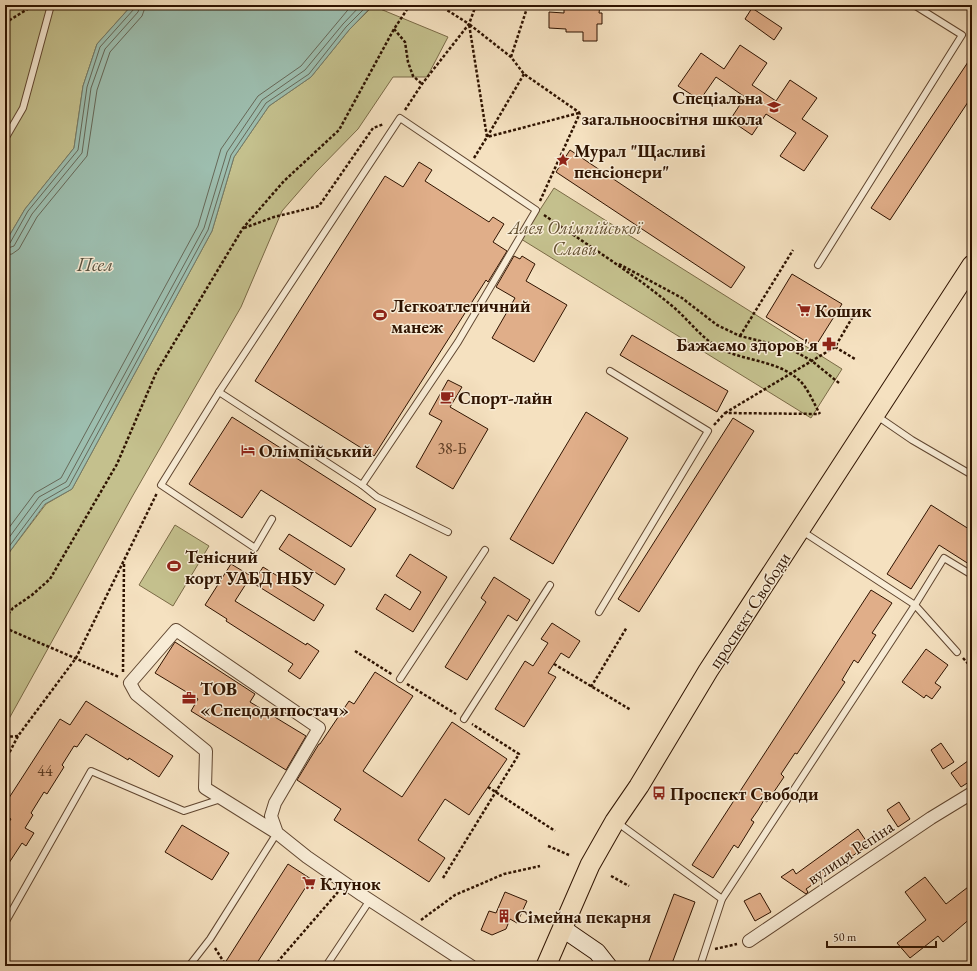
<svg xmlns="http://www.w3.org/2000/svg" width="977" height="971" viewBox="0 0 977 971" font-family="'EB Garamond',serif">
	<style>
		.green { fill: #c4c08d; stroke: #7a6a46 }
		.water { fill: #9dbeaf; stroke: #717a69 }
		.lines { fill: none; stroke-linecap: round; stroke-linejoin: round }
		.shore { stroke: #666858; stroke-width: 1 }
		.building { fill: #e0ae89; stroke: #2f1300 }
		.lane-casing { stroke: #604630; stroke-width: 8 }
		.street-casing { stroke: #604630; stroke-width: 14 }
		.secondary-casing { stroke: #2f1300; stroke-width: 19 }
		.primary-casing { stroke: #2f1300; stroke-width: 21 }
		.path { stroke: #2f1300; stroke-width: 2.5; stroke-dasharray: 3 2; stroke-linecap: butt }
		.lane { stroke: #f8ecd6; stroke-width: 6 }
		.street { stroke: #f8ecd6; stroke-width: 12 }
		.secondary { stroke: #f8ecd6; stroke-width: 17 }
		.primary { stroke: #f5e1c0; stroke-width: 19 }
		.labels { text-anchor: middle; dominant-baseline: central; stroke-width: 3; stroke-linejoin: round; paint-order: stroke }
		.number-label { font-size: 16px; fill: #5b3a22 }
		.poi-label { font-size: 18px; font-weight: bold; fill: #2f1300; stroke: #f8ecd6; text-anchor: start }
		.park-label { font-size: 18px; font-style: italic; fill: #635031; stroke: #f8ecd6 }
		.street-label { font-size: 18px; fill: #2f1300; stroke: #f8ecd6 }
		.water-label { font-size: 19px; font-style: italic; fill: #564f3d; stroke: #f8ecd6 }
	</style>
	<rect width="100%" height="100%" fill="#f5e1c0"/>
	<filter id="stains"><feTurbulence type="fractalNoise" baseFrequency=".005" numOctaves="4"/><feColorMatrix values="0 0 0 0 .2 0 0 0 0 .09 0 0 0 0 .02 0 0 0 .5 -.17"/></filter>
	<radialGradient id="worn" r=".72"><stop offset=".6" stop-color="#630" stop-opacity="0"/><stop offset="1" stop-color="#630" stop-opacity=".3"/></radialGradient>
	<!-- green -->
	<g class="green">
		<polygon points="5,5 132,5 97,44 83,86 74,148 25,209 5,243"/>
		<polygon points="373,6 448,37 427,77 393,77 358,129 316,172 282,211 241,307 132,497 5,726 5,558 46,504 72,489 212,231 234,157 269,106 311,77 349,30"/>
		<polygon points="554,188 842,369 811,418 521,239"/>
		<polygon points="175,525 209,546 173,606 139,585"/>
	</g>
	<!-- water -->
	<polygon class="water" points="132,5 373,5 349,30 311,77 269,106 234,157 212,231 72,489 45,504 5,558 5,243 25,209 74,148 83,86 97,44"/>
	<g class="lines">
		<!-- shore -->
		<g class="shore">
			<polyline points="5,244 10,243 28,211 78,150 87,87 100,47 134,9 135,5"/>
			<polyline points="5,249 14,246 32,214 82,153 91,88 105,49 138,12 140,5"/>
			<polyline points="5,255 12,254 19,249 37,217 87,156 97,90 110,52 142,16 146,5"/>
			<polyline points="5,533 35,493 61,478 198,226 221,149 258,96 301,66 352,5"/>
			<polyline points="5,543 39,497 66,482 204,228 227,152 262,100 305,70 343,24 361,5"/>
			<polyline points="5,552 43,501 69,486 208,230 231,155 266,103 309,74 346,27 368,5"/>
		</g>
	</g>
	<!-- building -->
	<g class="building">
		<polygon points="564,5 600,5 599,13 602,13 602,24 597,24 597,41 583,41 583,32 566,32 566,29 549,28 549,12 564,13"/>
		<polygon points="752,8 782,28 774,40 745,19"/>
		<polygon points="740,45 767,63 752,85 776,101 790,80 817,98 802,119 828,136 804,171 780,156 796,133 766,114 752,135 730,120 745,97 716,77 700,100 678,86 701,53 724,69"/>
		<polygon points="972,56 972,96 890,220 871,208"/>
		<polygon points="570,150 745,267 731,288 556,172"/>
		<polygon points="419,162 432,170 425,181 489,222 493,217 504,224 493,242 507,251 488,282 486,280 374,456 255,381 385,176 403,187"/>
		<polygon points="514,256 520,259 522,256 535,264 526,281 567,305 534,362 492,338 515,298 496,287"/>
		<polygon points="792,274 842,304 815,347 766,317"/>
		<polygon points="632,335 728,391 717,412 620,355"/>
		<polygon points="448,380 462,387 450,407 488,429 453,489 416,467 442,421 429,414"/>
		<polygon points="586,412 628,438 553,564 510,539"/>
		<polygon points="232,417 376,509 351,547 261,490 242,518 189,484"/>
		<polygon points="733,418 754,431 639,612 618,599"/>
		<polygon points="931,505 972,531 972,566 939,545 911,589 887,574"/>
		<polygon points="289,534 345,569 335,585 279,549"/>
		<polygon points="410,554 447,577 413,632 376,609 385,594 410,610 421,592 396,576"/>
		<polygon points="231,564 251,576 235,601 306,645 307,643 319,651 300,679 288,671 293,664 226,621 227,619 205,605"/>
		<polygon points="263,567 324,605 314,621 253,583"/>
		<polygon points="494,577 530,600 517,621 508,615 467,680 445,667 486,602 481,598"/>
		<polygon points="871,590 892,603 872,633 876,635 858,663 854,660 842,680 845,682 797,754 795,753 781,774 784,777 767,802 764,800 758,810 751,820 754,822 738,848 734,845 713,878 692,865"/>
		<polygon points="552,623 580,641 569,658 561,653 548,673 556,677 524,727 495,709 525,661 533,666 548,643 541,639"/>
		<polygon points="175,642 255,694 250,702 306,736 286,770 191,711 198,699 155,673"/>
		<polygon points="926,649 948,665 935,683 941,687 932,699 926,695 924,698 902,682"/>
		<polygon points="375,672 413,696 363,771 402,797 452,722 507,759 469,815 445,799 418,840 445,858 429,882 334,820 341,809 297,780 319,744 320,744 349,701 354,704"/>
		<polygon points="86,701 173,756 159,777 129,758 128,760 86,734 77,747 74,746 62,765 64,767 47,794 44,792 31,813 33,815 25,828 34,833 26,846 22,843 5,869 5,828 11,819 5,815 5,804 60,719 70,725"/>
		<polygon points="941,743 954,762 943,769 931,750"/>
		<polygon points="972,758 972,780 961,787 951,773"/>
		<polygon points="899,802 910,819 898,827 887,810"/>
		<polygon points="182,825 229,853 212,880 165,852"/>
		<polygon points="858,829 869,845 837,866 838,867 806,889 808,892 806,894 781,877 793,869 796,874"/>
		<polygon points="288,864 311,879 255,966 223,966"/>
		<polygon points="925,877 946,904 972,884 972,917 943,942 938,936 910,958 897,943 926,920 905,892"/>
		<polygon points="505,892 527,901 517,923 510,919 506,929 492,935 481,930 489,911 496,913"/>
		<polygon points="760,893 771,912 755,921 744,901"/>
		<polygon points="674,894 695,902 671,966 647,966"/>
	</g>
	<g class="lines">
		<!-- lane casing -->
		<g class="lane-casing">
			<g id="lane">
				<polygon points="400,118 536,210 458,342 362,485 219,392"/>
				<polyline points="5,139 23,108 51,5"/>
				<polyline points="818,265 962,35 914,5"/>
				<polyline points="219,392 161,485 255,548 272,519"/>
				<polyline points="877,416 912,440 972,475"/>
				<polyline points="362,485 377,497 448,532"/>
				<polyline points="802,531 915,605 944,558 972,575"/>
				<polyline points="599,612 708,431 610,371"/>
				<polyline points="400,679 485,550"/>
				<polyline points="464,719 550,585"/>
				<polyline points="618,823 722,899"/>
				<polyline points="5,923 91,771 184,811 221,799"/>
				<polyline points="189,966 210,939 277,833"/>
				<polyline points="326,966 370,900"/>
				<polyline points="700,966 722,899 915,605 957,652"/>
			</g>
		</g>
		<!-- street casing -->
		<g class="street-casing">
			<g id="street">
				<polyline points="277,833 271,816 275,803 319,728 176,630 130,683 136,694 206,751 205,788 277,833 307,857 362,895 471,966"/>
				<polyline points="749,941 931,818 972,793"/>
			</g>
		</g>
		<!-- secondary casing -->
		<g class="secondary-casing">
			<polyline id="secondary" points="562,928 597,952 608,966"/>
		</g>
		<!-- primary casing -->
		<g class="primary-casing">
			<polyline id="primary" points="546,966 590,865 615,821 639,786 708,671 972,265"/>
		</g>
		<!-- path -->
		<g class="path">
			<polyline points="439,5 469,24"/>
			<polyline points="5,23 34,5"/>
			<polyline points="394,29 405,42 408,62 413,76 422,84"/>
			<polyline points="511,57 528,5"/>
			<polyline points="524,74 487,137 579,113"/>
			<polyline points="405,110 422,84 469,24 476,5"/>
			<polyline points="474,158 487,137 469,24 511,57 524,74 580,113"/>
			<polyline points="540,201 580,113"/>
			<path d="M544 215C586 244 631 272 671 305 686 317 697 333 713 344 738 362 775 358 799 380 808 388 814 404 820 414"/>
			<polyline points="244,228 274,217 319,206 373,128 384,124"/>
			<polyline points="619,264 682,298 717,325 740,336 789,348 812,361 839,383"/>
			<polyline points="740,336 793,250"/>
			<polyline points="835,347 855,359"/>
			<polyline points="725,413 835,347 855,313"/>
			<polyline points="714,425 725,413 819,414"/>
			<polyline points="5,618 13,608 32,595 50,579 117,464 156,373 243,228 284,181 339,130 394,29 410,5"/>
			<polyline points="5,628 119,677"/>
			<polyline points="355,651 393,675"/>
			<polyline points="963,658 972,668"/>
			<polyline points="554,664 631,710"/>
			<polyline points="123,672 124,563"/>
			<polyline points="407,684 456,714"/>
			<polyline points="591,687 627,627"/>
			<polyline points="5,737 18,736"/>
			<polyline points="5,761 18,736 76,658 157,493"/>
			<polyline points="488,787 555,831"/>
			<polyline points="548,846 569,855"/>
			<polyline points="611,876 629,886"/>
			<polyline points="443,878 519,754 472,724"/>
			<polyline points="421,920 455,895 504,874 540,866"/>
			<polyline points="215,948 225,964"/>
			<polyline points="715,949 737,944"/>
			<polyline points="274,966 338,892"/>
		</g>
		<!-- lane -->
		<use href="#lane" class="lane"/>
		<!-- street -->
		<use href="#street" class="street"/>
		<!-- secondary -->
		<use href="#secondary" class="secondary"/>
		<!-- primary -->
		<use href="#primary" class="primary"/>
	</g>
	<!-- icons -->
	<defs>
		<g id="school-bare" transform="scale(1.08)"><path d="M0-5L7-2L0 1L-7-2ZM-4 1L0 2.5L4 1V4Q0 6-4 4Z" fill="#8f2418" stroke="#f8ecd6" stroke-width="2.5" paint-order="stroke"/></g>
		<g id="sight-bare" transform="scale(1.08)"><path d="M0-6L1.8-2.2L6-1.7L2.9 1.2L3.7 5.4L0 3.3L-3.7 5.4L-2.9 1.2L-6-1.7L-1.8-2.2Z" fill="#8f2418" stroke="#f8ecd6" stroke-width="2.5" paint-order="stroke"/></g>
		<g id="supermarket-bare" transform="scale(1.08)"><path d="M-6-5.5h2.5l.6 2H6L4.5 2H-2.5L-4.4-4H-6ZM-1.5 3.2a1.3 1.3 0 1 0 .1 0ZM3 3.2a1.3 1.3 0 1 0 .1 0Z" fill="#8f2418" stroke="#f8ecd6" stroke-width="2.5" paint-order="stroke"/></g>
		<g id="stadium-bare" transform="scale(1.08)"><path d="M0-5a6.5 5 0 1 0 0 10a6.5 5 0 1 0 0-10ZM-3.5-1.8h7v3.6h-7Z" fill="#8f2418" stroke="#f8ecd6" stroke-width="2.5" paint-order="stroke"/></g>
		<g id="pharmacy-bare" transform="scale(1.08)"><path d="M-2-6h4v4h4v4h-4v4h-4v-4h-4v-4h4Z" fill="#8f2418" stroke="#f8ecd6" stroke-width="2.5" paint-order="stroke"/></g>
		<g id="cafe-bare" transform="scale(1.08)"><path d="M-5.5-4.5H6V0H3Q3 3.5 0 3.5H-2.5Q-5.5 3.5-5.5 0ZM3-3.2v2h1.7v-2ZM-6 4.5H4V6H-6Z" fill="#8f2418" stroke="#f8ecd6" stroke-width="2.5" paint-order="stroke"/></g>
		<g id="hotel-bare" transform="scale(1.08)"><path d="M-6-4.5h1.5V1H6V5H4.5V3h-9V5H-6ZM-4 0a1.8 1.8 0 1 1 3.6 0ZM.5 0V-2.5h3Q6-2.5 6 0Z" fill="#8f2418" stroke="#f8ecd6" stroke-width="2.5" paint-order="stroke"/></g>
		<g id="office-bare" transform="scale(1.08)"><path d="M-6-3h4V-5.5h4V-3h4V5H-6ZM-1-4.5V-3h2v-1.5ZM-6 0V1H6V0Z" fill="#8f2418" stroke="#f8ecd6" stroke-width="2.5" paint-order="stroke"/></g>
		<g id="bus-bare" transform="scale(1.08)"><path d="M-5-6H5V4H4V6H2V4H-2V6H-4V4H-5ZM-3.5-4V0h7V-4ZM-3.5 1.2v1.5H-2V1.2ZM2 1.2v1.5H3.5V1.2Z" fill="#8f2418" stroke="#f8ecd6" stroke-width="2.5" paint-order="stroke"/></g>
		<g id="building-bare" transform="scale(1.08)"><path d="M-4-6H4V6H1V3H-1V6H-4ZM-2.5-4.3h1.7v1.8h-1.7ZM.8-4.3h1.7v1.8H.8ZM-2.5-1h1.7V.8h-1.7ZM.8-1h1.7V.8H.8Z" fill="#8f2418" stroke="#f8ecd6" stroke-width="2.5" paint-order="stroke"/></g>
	</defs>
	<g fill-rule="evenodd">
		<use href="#school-bare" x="774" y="107"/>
		<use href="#sight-bare" x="563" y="160"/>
		<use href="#supermarket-bare" x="804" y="310"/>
		<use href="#stadium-bare" x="380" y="315"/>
		<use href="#pharmacy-bare" x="829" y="344"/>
		<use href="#cafe-bare" x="447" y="397"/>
		<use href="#hotel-bare" x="248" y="450"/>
		<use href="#stadium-bare" x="174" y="566"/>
		<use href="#office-bare" x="189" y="698"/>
		<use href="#bus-bare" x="659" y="793"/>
		<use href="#supermarket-bare" x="309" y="883"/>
		<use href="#building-bare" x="504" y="916"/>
	</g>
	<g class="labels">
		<!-- number labels -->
		<g class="number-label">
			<text x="452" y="448">38-Б</text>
			<text x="45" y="770">44</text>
		</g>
		<!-- poi labels -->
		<g class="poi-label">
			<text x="763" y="97" text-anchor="end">Спеціальна<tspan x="763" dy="21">загальноосвітня школа</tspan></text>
			<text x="574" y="150">Мурал "Щасливі<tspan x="574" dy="21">пенсіонери"</tspan></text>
			<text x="391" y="305">Легкоатлетичний<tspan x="391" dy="21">манеж</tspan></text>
			<text x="815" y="310">Кошик</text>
			<text x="818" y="344" text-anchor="end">Бажаємо здоров'я</text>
			<text x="458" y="397">Спорт-лайн</text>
			<text x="259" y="450">Олімпійський</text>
			<text x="185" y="556">Тенісний<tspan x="185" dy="21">корт УАБД НБУ</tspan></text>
			<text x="200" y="688">ТОВ<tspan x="200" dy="21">«Спецодягпостач»</tspan></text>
			<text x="670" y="793">Проспект Свободи</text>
			<text x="320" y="883">Клунок</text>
			<text x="515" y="916">Сімейна пекарня</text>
		</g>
		<!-- park labels -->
		<g class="park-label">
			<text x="575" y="227">Алея Олімпійської<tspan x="575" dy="21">Слави</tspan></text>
		</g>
		<!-- street labels -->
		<g class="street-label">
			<text transform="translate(749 610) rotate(-57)">проспект Свободи</text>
			<text transform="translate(850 852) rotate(-34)">вулиця Рєпіна</text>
		</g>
		<!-- water labels -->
		<g class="water-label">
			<text x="95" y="264">Псел</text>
		</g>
	</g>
	<!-- margin -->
	<rect width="977" height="971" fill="none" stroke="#f5e1c0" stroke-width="20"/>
	<rect x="6" y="6" width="965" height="959" fill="none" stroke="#2f1300" stroke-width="2"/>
	<rect x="10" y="10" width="957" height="951" fill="none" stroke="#2f1300"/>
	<!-- scale -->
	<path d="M827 941v6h109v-6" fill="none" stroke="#2f1300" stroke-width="2"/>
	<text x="833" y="941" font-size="12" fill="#2f1300" stroke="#f8ecd6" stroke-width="3" paint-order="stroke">50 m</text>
	<rect width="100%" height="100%" filter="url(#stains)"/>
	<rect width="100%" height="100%" fill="url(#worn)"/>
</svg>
